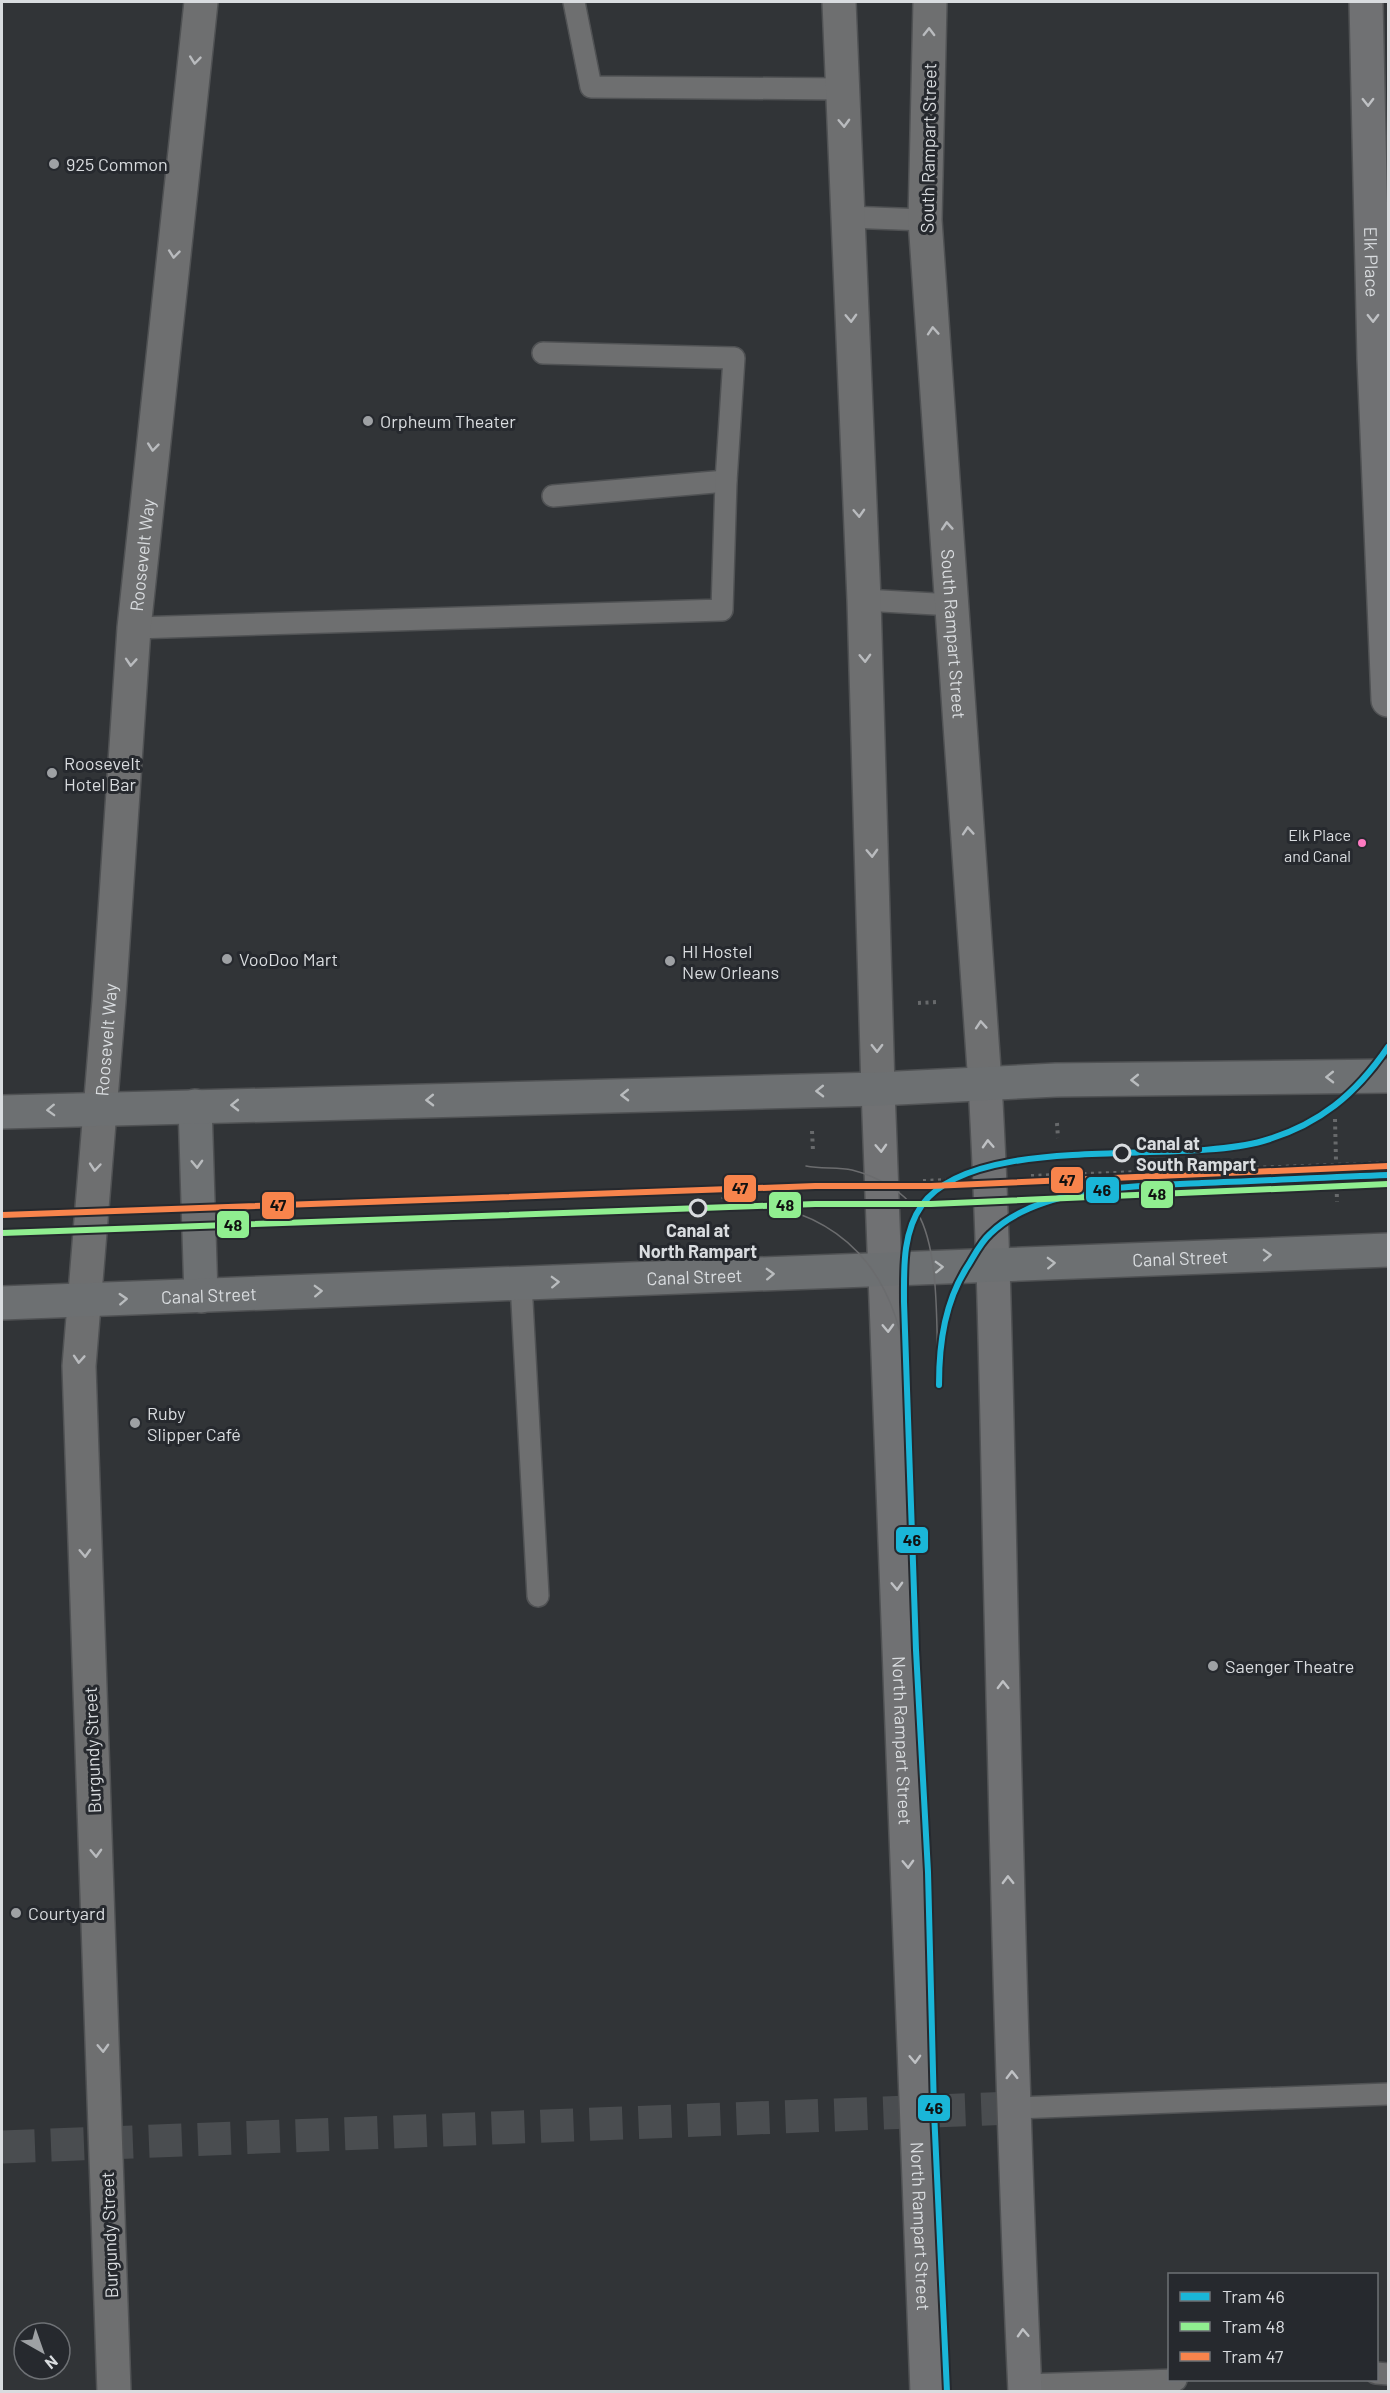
<svg xmlns="http://www.w3.org/2000/svg" width="1390" height="2393" viewBox="0 0 1390 2393" font-family="Barlow,sans-serif">
	<style>
		.lines { fill: none; stroke-linecap: round; stroke-linejoin: round }
		.street-tunnel { stroke: #4a4d50; stroke-width: 33; stroke-dasharray: 33 16; stroke-linecap: butt }
		.lane-casing { stroke: #505254; stroke-width: 24 }
		.street-casing { stroke: #505254; stroke-width: 36 }
		.secondary-casing { stroke: #505254; stroke-width: 36 }
		.primary-casing { stroke: #505254; stroke-width: 36 }
		.path { stroke: #67696b; stroke-width: 4; stroke-dasharray: 3 4.5; stroke-linecap: butt }
		.lane { stroke: #6e6f70; stroke-width: 21 }
		.street { stroke: #6e6f70; stroke-width: 33 }
		.secondary { stroke: #707173; stroke-width: 33 }
		.primary { stroke: #6d7072; stroke-width: 33 }
		.tram { stroke: #6b6c6e; stroke-width: 1.5 }
		.tram-1-casing { stroke: #26292e; stroke-width: 10 }
		.tram-2-casing { stroke: #26292e; stroke-width: 10 }
		.tram-3-casing { stroke: #26292e; stroke-width: 10 }
		.tram-1 { stroke: #1ab6d8; stroke-width: 6 }
		.tram-2 { stroke: #90ee90; stroke-width: 6 }
		.tram-3 { stroke: #f8844c; stroke-width: 6 }
		.oneway { stroke: #b9bbbe }
		.oneway2 { stroke: #bfc1c4 }
		.oneway3 { stroke: #b9bcbe }
		.poi-dot { fill: #9ea1a4; stroke: #26292e; stroke-width: 2 }
		.bus-dot { fill: #fe7ac1; stroke: #26292e; stroke-width: 2 }
		.stop-dot { fill: #26292e; stroke: #d9dcdf; stroke-width: 3 }
		.labels { text-anchor: middle; dominant-baseline: central; stroke-width: 6; stroke-linejoin: round; paint-order: stroke }
		.bus-label { font-size: 16px; fill: #d9dcdf; stroke: #26292e; text-anchor: end }
		.street-label { font-size: 18px; fill: #d9dcdf; stroke: #26292e }
		.poi-label { font-size: 18px; fill: #d9dcdf; stroke: #26292e; text-anchor: start }
		.stop-label { font-size: 18px; font-weight: bold; fill: #d9dcdf; stroke: #26292e; text-anchor: start }
		.line-badge { stroke: #26292e; stroke-width: 2 }
		.pale-badge-label { font-size: 16px; text-anchor: middle; font-weight: bold; fill: #111 }
	</style>
	<rect width="100%" height="100%" fill="#313437"/>
	<g class="lines">
		<!-- street-tunnel -->
		<polyline class="street-tunnel" points="2,2147 1013,2108"/>
		<!-- lane casing -->
		<g class="lane-casing">
			<g id="lane">
				<polyline points="574,2 591,87 842,89"/>
				<polyline points="847,217 925,220"/>
				<polyline points="553,496 726,481"/>
				<polyline points="864,600 953,605"/>
				<polyline points="134,628 722,610 726,481 734,358 543,353"/>
				<polyline points="521,1283 538,1596"/>
				<polyline points="1013,2108 1388,2094"/>
				<polyline points="1376,2373 1388,2374"/>
				<polyline points="1025,2385 1176,2380"/>
			</g>
		</g>
		<!-- street casing -->
		<g class="street-casing">
			<g id="street">
				<polyline points="839,2 864,600 878,1089"/>
				<path id="s1" d="M930 2 925 220 985 1084"/>
				<path id="s2" d="M114 2392 79 1366 109 1001 134 628 201 2"/>
			</g>
		</g>
		<!-- secondary casing -->
		<g class="secondary-casing">
			<g id="secondary">
				<path id="s3" d="M1366 2 1374 359 1388 700"/>
				<path d="M985 1084C995 1259 997 1434 1001 1609 1007 1870 1013 2131 1025 2392"/>
				<path id="s4" d="M878 1089 927 2392"/>
			</g>
		</g>
		<!-- primary casing -->
		<g class="primary-casing">
			<g id="primary">
				<polyline points="195,1106 201,1296"/>
				<polyline points="2,1112 878,1089 1056,1080 1388,1076"/>
				<path id="s5" d="M2 1303 1388 1250"/>
			</g>
		</g>
		<!-- path -->
		<g class="path">
			<polyline points="918,1003 938,1002"/>
			<polyline points="1335,1119 1337,1202"/>
			<polyline points="1057,1123 1058,1138"/>
			<polyline points="812,1131 813,1151"/>
			<polyline points="1031,1176 1388,1163"/>
			<polyline points="923,1181 948,1180"/>
			<polyline points="239,1206 840,1184"/>
			<polyline points="134,1210 157,1209"/>
			<polyline points="2,1215 49,1213"/>
		</g>
		<!-- lane -->
		<use href="#lane" class="lane"/>
		<!-- street -->
		<use href="#street" class="street"/>
		<!-- secondary -->
		<use href="#secondary" class="secondary"/>
		<!-- primary -->
		<use href="#primary" class="primary"/>
		<!-- tram -->
		<g class="tram">
			<path d="M806 1166C821 1169 838 1167 852 1170 876 1176 904 1191 917 1212 940 1250 936 1327 938 1371"/>
			<path d="M722 1198C737 1201 753 1202 768 1205 856 1223 898 1286 907 1372"/>
		</g>
		<!-- tram-1 casing -->
		<g class="tram-1-casing">
			<g id="tram-1">
				<path d="M939 1385C939 1342 945 1300 969 1264 975 1254 981 1242 990 1234 1038 1186 1138 1186 1202 1183 1264 1181 1326 1177 1388 1175"/>
				<path d="M947 2392 934 2111 928 1872 916 1650 904 1302C904 1270 902 1233 922 1205 975 1131 1177 1166 1263 1141 1319 1125 1356 1094 1388 1047"/>
			</g>
		</g>
		<!-- tram-2 casing -->
		<g class="tram-2-casing">
			<polyline id="tram-2" points="2,1233 815,1204 931,1204 1388,1184"/>
		</g>
		<!-- tram-3 casing -->
		<g class="tram-3-casing">
			<polyline id="tram-3" points="2,1215 815,1186 931,1186 1388,1166"/>
		</g>
		<!-- tram-1 -->
		<use href="#tram-1" class="tram-1"/>
		<!-- tram-2 -->
		<use href="#tram-2" class="tram-2"/>
		<!-- tram-3 -->
		<use href="#tram-3" class="tram-3"/>
	</g>
	<!-- one-way arrows -->
	<defs><path id="oneway-chevron" d="M-2-3.5L2.5 0L-2 3.5" fill="none" stroke-width="1.6" stroke-linecap="round" stroke-linejoin="round" transform="scale(1.5)"/></defs>
	<g class="oneway">
		<use href="#oneway-chevron" transform="translate(929 32) rotate(-89)"/>
		<use href="#oneway-chevron" transform="translate(195 60) rotate(96)"/>
		<use href="#oneway-chevron" transform="translate(844 123) rotate(88)"/>
		<use href="#oneway-chevron" transform="translate(174 254) rotate(96)"/>
		<use href="#oneway-chevron" transform="translate(851 318) rotate(88)"/>
		<use href="#oneway-chevron" transform="translate(933 331) rotate(-94)"/>
		<use href="#oneway-chevron" transform="translate(153 447) rotate(96)"/>
		<use href="#oneway-chevron" transform="translate(859 513) rotate(87)"/>
		<use href="#oneway-chevron" transform="translate(947 526) rotate(-94)"/>
		<use href="#oneway-chevron" transform="translate(865 658) rotate(88)"/>
		<use href="#oneway-chevron" transform="translate(131 662) rotate(94)"/>
		<use href="#oneway-chevron" transform="translate(968 831) rotate(-94)"/>
		<use href="#oneway-chevron" transform="translate(872 853) rotate(88)"/>
		<use href="#oneway-chevron" transform="translate(981 1025) rotate(-94)"/>
		<use href="#oneway-chevron" transform="translate(877 1048) rotate(89)"/>
		<use href="#oneway-chevron" transform="translate(95 1167) rotate(95)"/>
		<use href="#oneway-chevron" transform="translate(79 1359) rotate(94)"/>
		<use href="#oneway-chevron" transform="translate(85 1553) rotate(88)"/>
		<use href="#oneway-chevron" transform="translate(96 1853) rotate(88)"/>
		<use href="#oneway-chevron" transform="translate(103 2048) rotate(88)"/>
	</g>
	<g class="oneway2">
		<use href="#oneway-chevron" transform="translate(1368 102) rotate(89)"/>
		<use href="#oneway-chevron" transform="translate(1373 318) rotate(89)"/>
		<use href="#oneway-chevron" transform="translate(988 1144) rotate(-93)"/>
		<use href="#oneway-chevron" transform="translate(881 1148) rotate(87)"/>
		<use href="#oneway-chevron" transform="translate(888 1328) rotate(88)"/>
		<use href="#oneway-chevron" transform="translate(897 1586) rotate(88)"/>
		<use href="#oneway-chevron" transform="translate(1003 1685) rotate(-91)"/>
		<use href="#oneway-chevron" transform="translate(908 1864) rotate(88)"/>
		<use href="#oneway-chevron" transform="translate(1008 1880) rotate(-91)"/>
		<use href="#oneway-chevron" transform="translate(915 2059) rotate(88)"/>
		<use href="#oneway-chevron" transform="translate(1012 2075) rotate(-91)"/>
		<use href="#oneway-chevron" transform="translate(1023 2333) rotate(-93)"/>
	</g>
	<g class="oneway3">
		<use href="#oneway-chevron" transform="translate(1330 1077) rotate(179)"/>
		<use href="#oneway-chevron" transform="translate(1135 1080) rotate(179)"/>
		<use href="#oneway-chevron" transform="translate(820 1091) rotate(179)"/>
		<use href="#oneway-chevron" transform="translate(625 1095) rotate(179)"/>
		<use href="#oneway-chevron" transform="translate(430 1100) rotate(179)"/>
		<use href="#oneway-chevron" transform="translate(235 1105) rotate(179)"/>
		<use href="#oneway-chevron" transform="translate(51 1110) rotate(178)"/>
		<use href="#oneway-chevron" transform="translate(197 1164) rotate(88)"/>
		<use href="#oneway-chevron" transform="translate(1267 1255) rotate(-2)"/>
		<use href="#oneway-chevron" transform="translate(1051 1263) rotate(-2)"/>
		<use href="#oneway-chevron" transform="translate(939 1267) rotate(-2)"/>
		<use href="#oneway-chevron" transform="translate(770 1274) rotate(-2)"/>
		<use href="#oneway-chevron" transform="translate(555 1282) rotate(-2)"/>
		<use href="#oneway-chevron" transform="translate(318 1291) rotate(-2)"/>
		<use href="#oneway-chevron" transform="translate(123 1299) rotate(-3)"/>
	</g>
	<!-- markers -->
	<g class="poi-dot">
		<circle cx="54" cy="164" r="6"/>
		<circle cx="368" cy="421" r="6"/>
		<circle cx="52" cy="773" r="6"/>
		<circle cx="227" cy="959" r="6"/>
		<circle cx="670" cy="961" r="6"/>
		<circle cx="135" cy="1423" r="6"/>
		<circle cx="1213" cy="1666" r="6"/>
		<circle cx="16" cy="1913" r="6"/>
	</g>
	<circle class="bus-dot" cx="1362" cy="843" r="5"/>
	<g class="stop-dot">
		<circle cx="1122" cy="1153" r="8"/>
		<circle cx="698" cy="1208" r="8"/>
	</g>
	<g class="labels">
		<!-- bus labels -->
		<g class="bus-label">
			<text x="1351" y="834">Elk Place<tspan x="1351" dy="21">and Canal</tspan></text>
		</g>
		<!-- street labels -->
		<g class="street-label">
			<text transform="translate(928 148) rotate(-89)">South Rampart Street</text>
			<text stroke="none"><textPath href="#s3" startOffset="260">Elk Place</textPath></text>
			<text stroke="none"><textPath href="#s2" startOffset="1840">Roosevelt Way</textPath></text>
			<text stroke="none"><textPath href="#s1" startOffset="633">South Rampart Street</textPath></text>
			<text stroke="none"><textPath href="#s2" startOffset="1354">Roosevelt Way</textPath></text>
			<text stroke="none"><textPath href="#s5" startOffset="1179">Canal Street</textPath></text>
			<text stroke="none"><textPath href="#s5" startOffset="693">Canal Street</textPath></text>
			<text stroke="none"><textPath href="#s5" startOffset="207">Canal Street</textPath></text>
			<text stroke="none"><textPath href="#s4" startOffset="652">North Rampart Street</textPath></text>
			<text transform="translate(92 1750) rotate(-92)">Burgundy Street</text>
			<text stroke="none"><textPath href="#s4" startOffset="1138">North Rampart Street</textPath></text>
			<text transform="translate(109 2235) rotate(-92)">Burgundy Street</text>
		</g>
		<!-- poi labels -->
		<g class="poi-label">
			<text x="66" y="164">925 Common</text>
			<text x="380" y="421">Orpheum Theater</text>
			<text x="64" y="763">Roosevelt<tspan x="64" dy="21">Hotel Bar</tspan></text>
			<text x="682" y="951">HI Hostel<tspan x="682" dy="21">New Orleans</tspan></text>
			<text x="239" y="959">VooDoo Mart</text>
			<text x="147" y="1413">Ruby<tspan x="147" dy="21">Slipper Café</tspan></text>
			<text x="1225" y="1666">Saenger Theatre</text>
			<text x="28" y="1913">Courtyard</text>
		</g>
		<!-- stop labels -->
		<g class="stop-label">
			<text x="1136" y="1143">Canal at<tspan x="1136" dy="21">South Rampart</tspan></text>
			<text x="698" y="1230" text-anchor="middle">Canal at<tspan x="698" dy="21">North Rampart</tspan></text>
		</g>
	</g>
	<g class="line-badge">
		<rect x="1050" y="1166" width="34" height="28" rx="6" fill="#f8844c"/>
		<rect x="723" y="1174" width="34" height="29" rx="6" fill="#f8844c"/>
		<rect x="1085" y="1176" width="35" height="28" rx="6" fill="#1ab6d8"/>
		<rect x="1140" y="1180" width="34" height="29" rx="6" fill="#90ee90"/>
		<rect x="768" y="1191" width="34" height="28" rx="6" fill="#90ee90"/>
		<rect x="261" y="1191" width="34" height="29" rx="6" fill="#f8844c"/>
		<rect x="216" y="1210" width="34" height="29" rx="6" fill="#90ee90"/>
		<rect x="895" y="1526" width="34" height="28" rx="6" fill="#1ab6d8"/>
		<rect x="917" y="2094" width="34" height="28" rx="6" fill="#1ab6d8"/>
	</g>
	<g class="pale-badge-label">
		<text x="1067" y="1186">47</text>
		<text x="740" y="1194">47</text>
		<text x="1102" y="1196">46</text>
		<text x="1157" y="1200">48</text>
		<text x="785" y="1211">48</text>
		<text x="278" y="1211">47</text>
		<text x="233" y="1231">48</text>
		<text x="912" y="1546">46</text>
		<text x="934" y="2114">46</text>
	</g>
	<!-- border -->
	<rect width="1390" height="2393" fill="none" stroke="#d9dcdf" stroke-width="6"/>
	<!-- legend -->
	<rect x="1168" y="2273" width="210" height="108" fill="#26292e" stroke="#6e7175" stroke-width="1.5"/>
	<rect x="1180" y="2292" width="30" height="9" fill="#1ab6d8" stroke="#6e7175" stroke-width="1.5"/>
	<text x="1222" y="2303" font-size="18" fill="#d9dcdf">Tram 46</text>
	<rect x="1180" y="2322" width="30" height="9" fill="#90ee90" stroke="#6e7175" stroke-width="1.5"/>
	<text x="1222" y="2333" font-size="18" fill="#d9dcdf">Tram 48</text>
	<rect x="1180" y="2352" width="30" height="9" fill="#f8844c" stroke="#6e7175" stroke-width="1.5"/>
	<text x="1222" y="2363" font-size="18" fill="#d9dcdf">Tram 47</text>
	<!-- north arrow -->
	<g transform="translate(42 2351) rotate(140)"><circle r="28" fill="#26292e" stroke="#6e7175" stroke-width="1.5"/>
	<path d="M0-4.5L10 22L0 15L-10 22Z" fill="#9ea1a4"/>
	<text y="-9" font-size="16" font-weight="bold" text-anchor="middle" fill="#d9dcdf">N</text>
	</g>
</svg>
